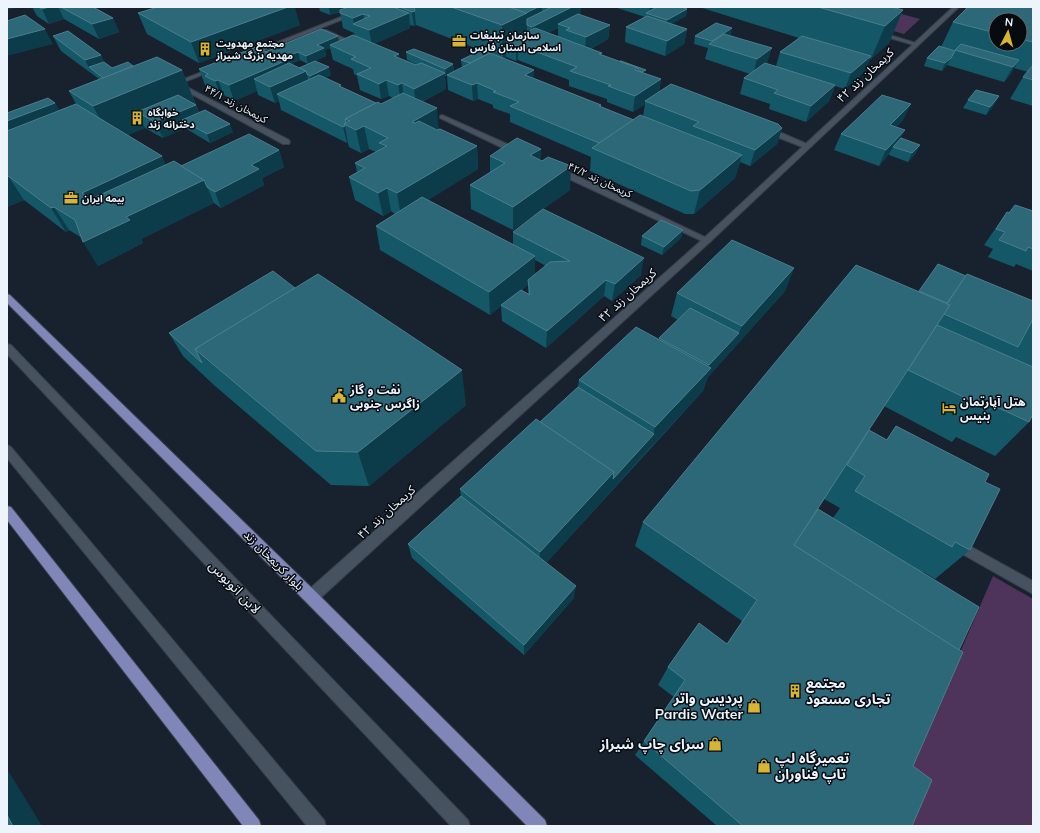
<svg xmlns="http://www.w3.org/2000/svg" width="1040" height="833" viewBox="0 0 1040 833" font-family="Mulish,'Noto Sans Arabic',sans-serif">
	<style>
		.green { fill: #4e335b }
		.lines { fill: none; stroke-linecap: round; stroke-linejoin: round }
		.service-casing { stroke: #373e49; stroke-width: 2 }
		.minor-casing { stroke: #373e49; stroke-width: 2 }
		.tertiary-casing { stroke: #373e49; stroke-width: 2 }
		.primary-casing { stroke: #373e49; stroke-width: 2 }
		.service { fill: #46525f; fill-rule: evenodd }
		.minor { fill: #46525f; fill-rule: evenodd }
		.tertiary { fill: #46525f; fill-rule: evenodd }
		.primary { fill: #8086b8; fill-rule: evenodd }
		.wall { fill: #145767; fill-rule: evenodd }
		.shaded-wall { fill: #0c3b4a }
		.building { fill: #2c6877; stroke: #4a7e8c }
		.labels { text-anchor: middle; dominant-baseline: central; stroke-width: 3; stroke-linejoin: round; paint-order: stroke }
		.far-poi-label { font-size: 10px; font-weight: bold; fill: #edf4fc; stroke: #070b10; text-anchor: start }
		.far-street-label { font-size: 10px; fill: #edf4fc; stroke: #070b10 }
		.street-label { font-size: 12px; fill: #edf4fc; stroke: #070b10 }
		.poi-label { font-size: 12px; font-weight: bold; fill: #edf4fc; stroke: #070b10; text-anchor: start }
		.near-street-label { font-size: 14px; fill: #edf4fc; stroke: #070b10 }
		.near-poi-label { font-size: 14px; font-weight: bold; fill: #edf4fc; stroke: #070b10; text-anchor: start }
	</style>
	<rect width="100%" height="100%" fill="#18222e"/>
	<!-- green -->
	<g class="green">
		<polygon points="808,7 876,7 920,19 904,34"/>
		<polygon points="993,576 1033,599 1033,826 885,826"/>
	</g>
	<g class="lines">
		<!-- service casing -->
		<g class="service-casing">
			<g id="service">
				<polygon points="7,344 11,345 468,820 470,826 451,826 7,354"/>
				<polygon points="7,445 11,447 324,820 326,826 307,826 7,458"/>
			</g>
		</g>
		<!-- minor casing -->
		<g class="minor-casing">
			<g id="minor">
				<polygon points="322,30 326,30 359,45 354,46 322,32"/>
				<polygon points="876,32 880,32 919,44 914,45 876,34"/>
				<polygon points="177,82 289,140 290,142 289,144 283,144 175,85 174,84"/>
				<polygon points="442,115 521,150 522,152 521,154 515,154 440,118 440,116"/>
				<polygon points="764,128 770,128 812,146 808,148 805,148 764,132"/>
				<polygon points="554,168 560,168 711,240 710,242 704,242 554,172"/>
				<polygon points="959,540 1033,581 1033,594 955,550 953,546 955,542"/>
			</g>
		</g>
		<!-- tertiary casing -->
		<g class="tertiary-casing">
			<g id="tertiary">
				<polygon points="366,7 374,7 250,56 245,55"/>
				<polygon points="953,7 959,7 710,242 316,602 311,603 306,602 304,597 306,592 704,238"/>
				<polygon points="212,68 217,69 174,86 169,85"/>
			</g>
		</g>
		<!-- primary casing -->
		<g class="primary-casing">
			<g id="primary">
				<polygon points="7,294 10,295 316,592 545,820 547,826 527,826 306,602 7,303"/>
				<polygon points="7,506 11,507 259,820 261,826 243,826 7,520"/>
			</g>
		</g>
		<!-- service -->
		<use href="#service" class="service"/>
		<!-- minor -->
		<use href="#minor" class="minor"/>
		<!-- tertiary -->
		<use href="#tertiary" class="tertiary"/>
		<!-- primary -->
		<use href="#primary" class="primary"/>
	</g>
	<!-- wall -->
	<g class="wall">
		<polygon points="32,7 93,7 113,18 119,32 99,39 64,19 49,24 37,16"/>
		<path d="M319 7H393L396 8V7H581L580 15 610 25 608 39 591 49 601 55 645 74 661 79 659 92 782 128 777 144 750 166 740 162 735 178 694 214H685L590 171 591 157 510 122V114L493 108V105L478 99 473 101 448 90 447 76H445L446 89 422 102 439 129 477 146 478 169 428 200 513 245V232L641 275 612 301 604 296 546 348 502 321 501 306 490 315 380 250 376 226 395 214 391 211 383 216 355 200 349 177 357 172 355 163 376 152 369 149 361 153 349 147 348 143H347L281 110 279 101 275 103 258 95 257 91 234 101 224 95 221 96 211 91 209 87 205 85 199 69 265 52 339 42 355 36 354 33 343 28 340 12 330 15 320 11ZM410 25 414 26 416 25 480 50 461 60 462 67 454 71 453 64 406 52 407 60 418 65H416L400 59 374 44 410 28ZM558 28V36L548 33ZM330 48 333 60 353 69 354 74 357 76 360 90 381 99 389 96 393 98 381 104 376 103 342 87 325 78 331 75 315 61 326 56 325 50ZM506 57 516 61 518 60 569 80V86L607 99V102L633 112 645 104 643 116 634 120 601 107V105L534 78 504 58ZM300 60 308 64 299 68 291 64ZM535 260 546 266 535 274ZM528 285V294L522 290Z"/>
		<polygon points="614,7 682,7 687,9 686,16 671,24 687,29 684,44 665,56 625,42 626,27 645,17"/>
		<polygon points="699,7 892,7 903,10 889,43 871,59 870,59 864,72 845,89 835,86 829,101 806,122 769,109 770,104 740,94 744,78 750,74 705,59 708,48 694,44 695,36 731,36 767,64 776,66 780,52 799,38"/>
		<path d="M1033 7V106L1010 99 1023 77 1028 72 1014 68 1010 75 1004 82 947 65 942 71 924 66 927 58 941 47 953 22ZM996 20H1020V44H996Z"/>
		<polygon points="138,13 300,25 199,63 147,34"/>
		<polygon points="53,36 101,55 104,62 112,68 133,66 182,70 199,112 233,132 210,143 185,128 163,138 145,128 127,135 166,165 181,166 279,150 284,167 262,178 264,185 221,208 214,203 141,239 143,243 98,266 82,238 69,230 66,232 24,200 7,207 7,113 55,103 59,110 76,104 69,91 99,79 61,51"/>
		<polygon points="999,96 994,105 986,115 963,108 968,100"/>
		<polygon points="903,120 896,127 901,138 916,153 908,162 889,155 889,154 879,166 834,150 841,134"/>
		<polygon points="541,149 540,160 570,190 513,230 471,209 470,185 490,172 490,156"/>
		<polygon points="1033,211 1033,271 1016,264 1014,267 988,257 993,249 984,245 1007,212 1009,213"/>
		<polygon points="683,230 681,238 662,255 641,245 642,236"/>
		<polygon points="794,268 785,291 708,377 703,391 546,563 574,598 524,655 412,558 408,544 461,496 460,489 540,422 578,387 579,380 659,339 659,338 678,320 671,316 677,293"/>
		<path d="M966 276 1033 301V414L1029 422 995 456 956 437 952 442 884 406 866 434 886 440 896 426 985 482 970 550 935 579 923 572V573L959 650 913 766 912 826H717L635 755 674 697 658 685 668 667 727 644 742 621 635 546 643 522 918 292ZM824 499 840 508 833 518 818 509Z"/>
		<polygon points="295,288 466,405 369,486 331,485 215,386 183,356 169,333"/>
	</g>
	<!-- shaded-wall -->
	<g class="shaded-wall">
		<polygon points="7,7 21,7 7,10"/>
		<polygon points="49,7 58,7 64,19 49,24 42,9"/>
		<polygon points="288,7 295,7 300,25 199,63 191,42"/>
		<polygon points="332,7 352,7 330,15 329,8"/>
		<polygon points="414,7 416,25 414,26 412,12"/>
		<polygon points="538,7 542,7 542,19 527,25 527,47 518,45 518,60 516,61 516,46 506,42 506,57 503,59 502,25"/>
		<polygon points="572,7 581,7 580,17 558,24 558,28 531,42 532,27"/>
		<polygon points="650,7 670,7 649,14"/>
		<polygon points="687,9 686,16 665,27 667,20"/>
		<polygon points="903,10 889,43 871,59 885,26"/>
		<polygon points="409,13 410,28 372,45 369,30"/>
		<polygon points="363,14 366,28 354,24 353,18"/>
		<polygon points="113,18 119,32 99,39 92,24"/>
		<polygon points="610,25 608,39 585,52 586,37"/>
		<polygon points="732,28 731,36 712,41"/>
		<polygon points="45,29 53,44 7,56 7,39"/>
		<polygon points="687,29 684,44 665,56 667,41"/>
		<polygon points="338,36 339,44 330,45 330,48 325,50 326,56 308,64 306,56 317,45"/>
		<polygon points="772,48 767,64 753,75 757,59"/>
		<polygon points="298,52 300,60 254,79 257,91 234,101 229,85 274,62"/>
		<polygon points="399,54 401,69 394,56"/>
		<polygon points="101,55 108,70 89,67 93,75 85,60"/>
		<polygon points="871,56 864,72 845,89 851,73"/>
		<polygon points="951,58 947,65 942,71 945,63"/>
		<polygon points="1019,60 1010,75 1004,82 1013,67"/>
		<polygon points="453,64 454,72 447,75 447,76 446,76 445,69"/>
		<polygon points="329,67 331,75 312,84 310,76"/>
		<polygon points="182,70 202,121 182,120 185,128 163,138 155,122 137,112 145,128 112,142 93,106"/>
		<polygon points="534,70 534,85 525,75"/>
		<polygon points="306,71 310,86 277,94 279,101 275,103 270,87"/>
		<polygon points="445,73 446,89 416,105 414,89"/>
		<polygon points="661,79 658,95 645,101 645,104 633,112 635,96"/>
		<polygon points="218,80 224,95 221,96 215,81"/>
		<polygon points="386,80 389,96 381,99 379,84"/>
		<polygon points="402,83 404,99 401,101 398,85"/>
		<polygon points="477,83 478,99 473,101 472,85"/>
		<polygon points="835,85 829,101 806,122 811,106"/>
		<polygon points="999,96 994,105 986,115 990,107"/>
		<polygon points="55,103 64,119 7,141 7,121"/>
		<polygon points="911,104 903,120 883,141 890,125"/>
		<polygon points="437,108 439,131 415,145 412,122"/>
		<polygon points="230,124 233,132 210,143 207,134"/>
		<polygon points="345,126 348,143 347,143 343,127"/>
		<polygon points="364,126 369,149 361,153 356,130"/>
		<polygon points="782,128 777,144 750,166 755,150"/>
		<polygon points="905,130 897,146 893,147 889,154 879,166 886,150"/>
		<polygon points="920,145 916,153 908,162 912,153"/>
		<polygon points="477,146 478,169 401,217 397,193"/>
		<polygon points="541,149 540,172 530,155"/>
		<polygon points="279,150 284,167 262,178 264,185 221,208 215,192 251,165"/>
		<polygon points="742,155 735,178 694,214 700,190"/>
		<polygon points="162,156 172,180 96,216 82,193"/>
		<polygon points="571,166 570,190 513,230 513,207"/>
		<polygon points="8,176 24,200 7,207 7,177"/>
		<polygon points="204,180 214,203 141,239 143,243 98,266 83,242 126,217"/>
		<polygon points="387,188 391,211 383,216 378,193"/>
		<polygon points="54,207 69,230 66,232 51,208"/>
		<polygon points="683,230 681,238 662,255 664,247"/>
		<polygon points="535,256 535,280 528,280 528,285 503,306 501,305 501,306 490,315 489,292"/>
		<polygon points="644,258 641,275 612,301 615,284"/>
		<polygon points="794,268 785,291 708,377 703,391 649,449 655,427 707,373 709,365 739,333 742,326"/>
		<polygon points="606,280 604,296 546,348 547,331"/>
		<polygon points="462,370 466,405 369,486 358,452"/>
		<polygon points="654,434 649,449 539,571 540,552 614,472"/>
		<polygon points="576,586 574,598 524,655 524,645"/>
		<polygon points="7,769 42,826 13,826 7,815"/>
	</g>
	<!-- building -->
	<g class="building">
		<polygon points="38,7 49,7 42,9"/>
		<polygon points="61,7 93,7 113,18 92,24"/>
		<polygon points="158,7 288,7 191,42 138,13"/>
		<polygon points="349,7 393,7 409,13 369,30 353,24 370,16 363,14 353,18 340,13 340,10"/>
		<polygon points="400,7 414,7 415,11 412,12"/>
		<polygon points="451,7 509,7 527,13 502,25"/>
		<polygon points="509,7 538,7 526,13"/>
		<polygon points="548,7 572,7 532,27 527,25 527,19 550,8"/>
		<polygon points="657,7 682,7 687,9 667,20 646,13"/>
		<polygon points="818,7 892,7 903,10 885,26"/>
		<polygon points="968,7 1033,7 1033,42 1020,39 1020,20 996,20 996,33 953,22"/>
		<polygon points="578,14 610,25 586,37 566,30 570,28 558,24"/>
		<polygon points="25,15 45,29 7,39 7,21"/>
		<polygon points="647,16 687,29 667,41 626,27"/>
		<polygon points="716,23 732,28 712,41 695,36"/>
		<polygon points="535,28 602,53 599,54 638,68 635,70 661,79 635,96 608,86 611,85 570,71 577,67 518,45 516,46 506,42"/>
		<polygon points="321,29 338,36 317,45 324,48 306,56 298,52 281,59 265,52"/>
		<polygon points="68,31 101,55 85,60 53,36"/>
		<polygon points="724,34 772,48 757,59 709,44"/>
		<polygon points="353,35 399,54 394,56 416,65 421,63 445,73 414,89 402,83 398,85 386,80 379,84 357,74 371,68 351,59 356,57 330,45"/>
		<polygon points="802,36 871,56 851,73 780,52"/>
		<polygon points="961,44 1019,60 1013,67 955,50"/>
		<polygon points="939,46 955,51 951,58 945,63 927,58"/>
		<polygon points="256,47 285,61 229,85 218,80 215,81 205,76 208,74 199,69"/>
		<polygon points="414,49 453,64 445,69 406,52"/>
		<polygon points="482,50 490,53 470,63 461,60"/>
		<polygon points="490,53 534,70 525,75 601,105 599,106 634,120 599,143 510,106 519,102 493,92 496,91 477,83 472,85 447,75"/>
		<polygon points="157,57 182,70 93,106 69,91"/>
		<polygon points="315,61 329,67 310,76 307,74 306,71 299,68"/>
		<polygon points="620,61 621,61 646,70 642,72 638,71 638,68"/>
		<polygon points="104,62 112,68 128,62 133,66 103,78 89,67"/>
		<polygon points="289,63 306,71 270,87 254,79"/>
		<polygon points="765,63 835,85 811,106 774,93 778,90 744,78"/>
		<polygon points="1033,65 1033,80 1023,77"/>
		<polygon points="319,75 341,85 339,86 376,103 345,119 346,123 344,124 345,126 343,127 277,94"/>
		<polygon points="671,84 778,124 782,128 755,150 693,126 699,122 645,101"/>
		<polygon points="976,90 999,96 990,107 968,100"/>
		<polygon points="403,93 437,108 412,122 415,123 419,121 437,130 440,129 477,146 397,193 387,188 378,193 349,177 365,168 355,163 387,146 379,143 388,138 364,126 356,130 344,124 350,121 345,119 378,102 381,104"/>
		<polygon points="178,95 196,105 155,122 137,112"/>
		<polygon points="882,95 911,104 890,125 905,130 886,150 841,134"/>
		<polygon points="48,98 55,103 7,121 7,113"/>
		<polygon points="76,104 162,156 82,193 91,199 174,161 204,180 126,217 130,220 83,242 75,220 54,207 51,208 8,176 7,177 7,131"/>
		<polygon points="205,110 230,124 207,134 182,120"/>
		<polygon points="640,115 742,155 700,190 691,191 592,148"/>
		<polygon points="249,134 279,150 251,165 259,169 215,192 207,187 204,180 181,166"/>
		<polygon points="517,138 541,149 530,155 542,161 548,157 571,166 513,207 470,185 505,163 490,156"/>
		<polygon points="901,138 920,145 912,153 893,147"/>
		<polygon points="422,197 535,256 489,292 376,226"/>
		<polygon points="1015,205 1033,211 1033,249 1028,247 1026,251 999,240 1005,232 996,229 1007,212 1009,213"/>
		<polygon points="543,209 644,258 615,284 606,280 547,331 501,305 521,290 530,295 528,280 550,262 570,261 513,232"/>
		<polygon points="661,220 683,230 664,247 642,236"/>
		<polygon points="732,240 794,268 742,326 677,293"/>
		<polygon points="938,264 966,276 947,303 919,291"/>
		<polygon points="856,265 950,305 794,545 963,652 913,766 932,780 912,826 743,826 644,741 685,680 668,667 699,623 727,644 757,600 643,522"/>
		<polygon points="273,271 295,288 195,349 202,363 169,333"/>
		<polygon points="318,274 462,370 358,452 316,451 195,349"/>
		<polygon points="967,274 1033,301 1033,319 1018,347 944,314 950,305 947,304"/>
		<polygon points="690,308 739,333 709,365 659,338"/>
		<polygon points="937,325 1033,367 1033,414 1029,422 986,402 984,407 908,370"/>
		<polygon points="636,327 711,368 655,427 579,380"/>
		<polygon points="578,387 654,434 613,479 614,472 540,422"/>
		<polygon points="536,419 614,472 540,552 460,489"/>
		<polygon points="896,426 989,474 985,482 1000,489 970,550 955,542 952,547 855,491 865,476 847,465 869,430 887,440"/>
		<polygon points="461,496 576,586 524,645 408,544"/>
		<polygon points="818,509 979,607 959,650 794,545"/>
		<polygon points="7,815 13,826 7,826"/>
	</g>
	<!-- icons -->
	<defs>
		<g id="office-bare" transform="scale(1.08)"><path d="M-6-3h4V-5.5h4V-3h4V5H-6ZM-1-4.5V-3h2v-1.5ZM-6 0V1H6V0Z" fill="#d8b434" stroke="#070b10" stroke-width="2.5" paint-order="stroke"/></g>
		<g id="building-bare" transform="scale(1.08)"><path d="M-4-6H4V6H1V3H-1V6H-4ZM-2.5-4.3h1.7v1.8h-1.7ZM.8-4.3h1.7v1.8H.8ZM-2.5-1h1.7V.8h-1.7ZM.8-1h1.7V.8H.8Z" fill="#d8b434" stroke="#070b10" stroke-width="2.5" paint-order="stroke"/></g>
		<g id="civic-bare" transform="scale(1.08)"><path d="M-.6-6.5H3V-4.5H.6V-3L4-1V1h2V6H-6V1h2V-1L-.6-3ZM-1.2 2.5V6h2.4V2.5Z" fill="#d8b434" stroke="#070b10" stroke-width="2.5" paint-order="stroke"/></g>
		<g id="hotel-bare" transform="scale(1.08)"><path d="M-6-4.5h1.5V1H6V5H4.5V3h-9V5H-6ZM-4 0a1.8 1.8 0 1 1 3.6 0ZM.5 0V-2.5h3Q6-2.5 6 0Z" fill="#d8b434" stroke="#070b10" stroke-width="2.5" paint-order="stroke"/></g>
		<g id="shop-bare" transform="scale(1.08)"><path d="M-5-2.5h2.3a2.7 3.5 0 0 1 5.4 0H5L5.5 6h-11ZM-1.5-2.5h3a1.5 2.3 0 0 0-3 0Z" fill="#d8b434" stroke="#070b10" stroke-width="2.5" paint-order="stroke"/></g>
	</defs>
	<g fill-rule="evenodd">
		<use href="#office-bare" x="459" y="41"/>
		<use href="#building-bare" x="205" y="49"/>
		<use href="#building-bare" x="137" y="118"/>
		<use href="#office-bare" x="71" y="198"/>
		<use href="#civic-bare" x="339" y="396"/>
		<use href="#hotel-bare" x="949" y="408"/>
		<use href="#building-bare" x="795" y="691"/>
		<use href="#shop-bare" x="754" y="706"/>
		<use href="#shop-bare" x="715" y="744"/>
		<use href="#shop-bare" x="764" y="766"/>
	</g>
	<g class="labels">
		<!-- far-poi labels -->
		<g class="far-poi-label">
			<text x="470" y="35">سازمان تبلیغات<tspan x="470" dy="12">اسلامی استان فارس</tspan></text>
			<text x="216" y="43">مجتمع مهدویت<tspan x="216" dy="12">مهدیه بزرگ شیراز</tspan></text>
			<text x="148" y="112">خوابگاه<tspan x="148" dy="12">دخترانه زند</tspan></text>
			<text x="82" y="198">بیمه ایران</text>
		</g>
		<!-- far-street labels -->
		<g class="far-street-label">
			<text transform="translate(236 104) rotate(28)">کریمخان زند ۴۴/۱</text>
			<text transform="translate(600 180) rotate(25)">کریمخان زند ۴۲/۲</text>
		</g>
		<!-- street labels -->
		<g class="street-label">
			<text transform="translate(865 75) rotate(-43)">کریمخان زند ۴۲</text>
			<text transform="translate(627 295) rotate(-42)">کریمخان زند ۴۲</text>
			<text transform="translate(386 512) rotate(-42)">کریمخان زند ۴۲</text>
			<text transform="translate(274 560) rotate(45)">بلوار کریمخان زند</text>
		</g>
		<!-- poi labels -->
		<g class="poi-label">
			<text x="350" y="389">نفت و گاز<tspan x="350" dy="14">زاگرس جنوبی</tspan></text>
			<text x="960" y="401">هتل آپارتمان<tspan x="960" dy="14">بنیس</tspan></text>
		</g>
		<!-- near-street labels -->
		<g class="near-street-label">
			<text transform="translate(235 587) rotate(46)">لاین اتوبوس</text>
		</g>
		<!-- near-poi labels -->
		<g class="near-poi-label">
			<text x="806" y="683">مجتمع<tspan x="806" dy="16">تجاری مسعود</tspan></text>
			<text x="743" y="698" text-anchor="end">پردیس واتر<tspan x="743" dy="16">Pardis Water</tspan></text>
			<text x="704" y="744" text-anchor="end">سرای چاپ شیراز</text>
			<text x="775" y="758">تعمیرگاه لپ<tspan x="775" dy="16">تاپ فناوران</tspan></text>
		</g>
	</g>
	<!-- border -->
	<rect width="1040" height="833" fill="none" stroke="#edf4fc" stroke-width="16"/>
	<!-- north arrow -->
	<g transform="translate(1008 32) rotate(6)"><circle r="19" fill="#070b10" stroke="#63686e"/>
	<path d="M0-3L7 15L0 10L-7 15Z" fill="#d8b434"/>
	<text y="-6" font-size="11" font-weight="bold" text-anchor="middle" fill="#edf4fc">N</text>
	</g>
</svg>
